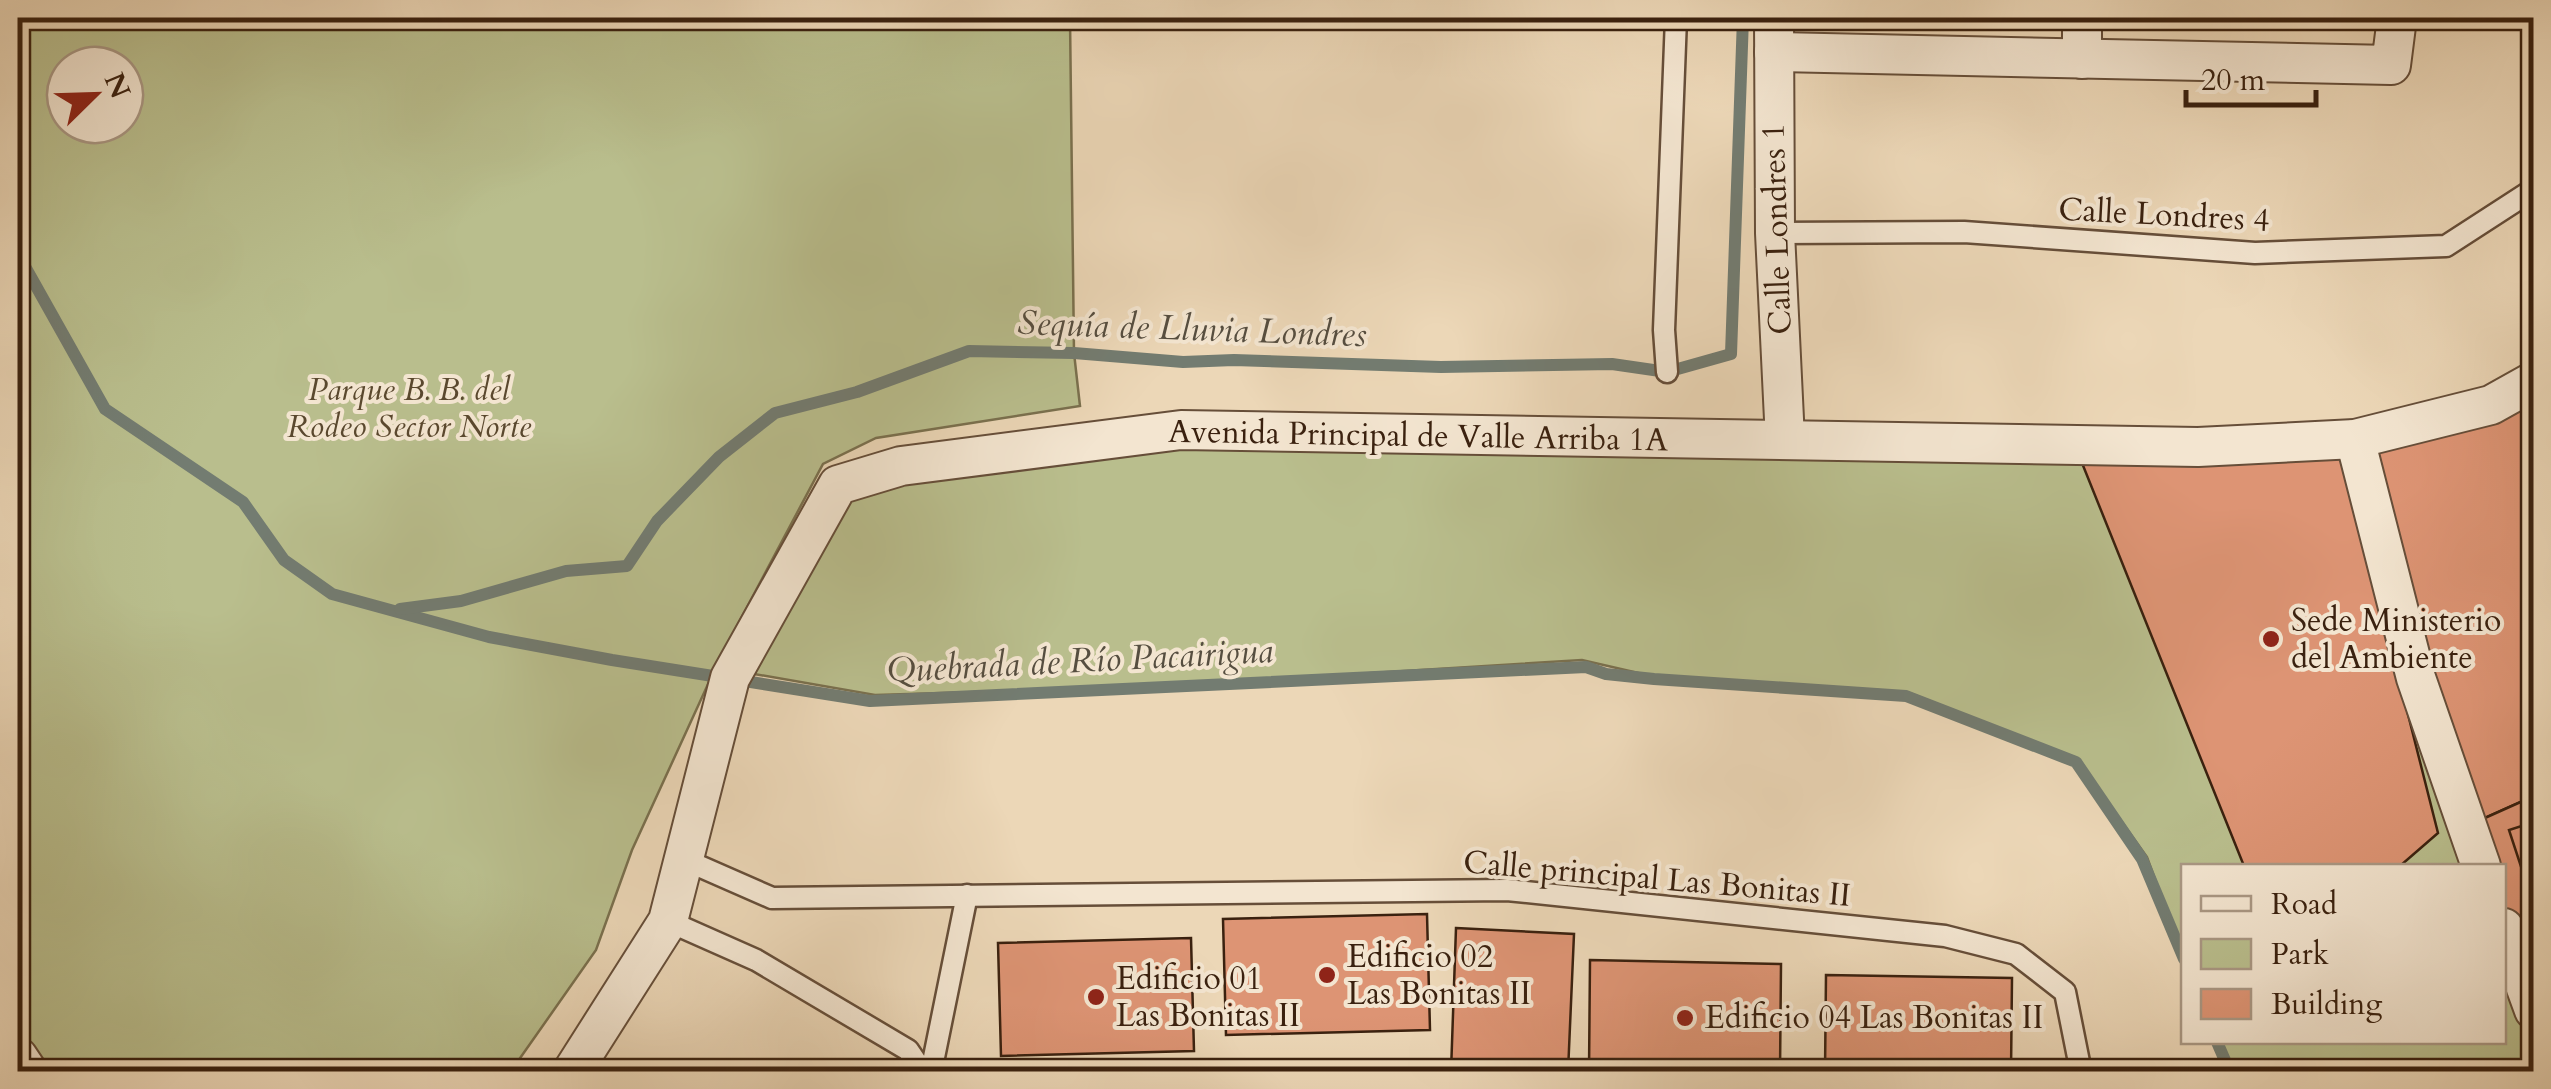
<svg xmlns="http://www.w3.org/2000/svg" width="2551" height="1089" viewBox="0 0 2551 1089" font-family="Cardo,serif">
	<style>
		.green { fill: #b9be8d; stroke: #7a704e; stroke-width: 2.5; fill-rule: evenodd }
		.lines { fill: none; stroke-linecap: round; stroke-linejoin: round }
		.stream { stroke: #737c71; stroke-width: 12 }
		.building { fill: #dd9474; stroke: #3a210f; stroke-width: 2.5 }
		.service-casing { stroke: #664e39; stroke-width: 25 }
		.minor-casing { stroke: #664e39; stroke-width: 42 }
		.service { stroke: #f3e5d0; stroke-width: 20 }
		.minor { stroke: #f3e5d0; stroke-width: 38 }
		.poi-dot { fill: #8f2418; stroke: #f3e5d0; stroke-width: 4 }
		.labels { text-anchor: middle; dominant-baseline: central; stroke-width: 8; stroke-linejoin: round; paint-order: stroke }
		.street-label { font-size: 32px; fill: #3a210f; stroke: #f3e5d0 }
		.park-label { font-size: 32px; font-style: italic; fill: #5a482e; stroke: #f3e5d0 }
		.poi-label { font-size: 32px; fill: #3a210f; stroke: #f3e5d0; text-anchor: start }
		.water-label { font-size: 35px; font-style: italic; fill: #564e40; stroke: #f3e5d0 }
	</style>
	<rect width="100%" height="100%" fill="#ecd7b7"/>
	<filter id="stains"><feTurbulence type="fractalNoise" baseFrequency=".002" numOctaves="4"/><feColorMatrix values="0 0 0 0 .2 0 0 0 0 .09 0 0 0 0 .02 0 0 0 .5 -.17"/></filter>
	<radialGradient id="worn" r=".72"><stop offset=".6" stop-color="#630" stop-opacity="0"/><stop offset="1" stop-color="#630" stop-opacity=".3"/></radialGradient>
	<!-- green -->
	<g class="green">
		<path d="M18 18H1070L1074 353 1080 406 876 438 823 464 720 658 632 850 596 950 511 1071 28 1072 18 1057ZM65 65H125V125H65Z"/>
		<polygon points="1274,438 2343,457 2533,796 2533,1071 2230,1071 2217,1042 2504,1042 2504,866 2184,866 2183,956 2147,857 2077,759 1907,692 1647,675 1582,660 1144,687 875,695 743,672 844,491 893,475"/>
	</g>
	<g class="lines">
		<!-- stream -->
		<g class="stream">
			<polyline points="18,254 105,409 243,502 284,560 332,594 489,637 612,660 870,701 1586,667 1606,674 1654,679 1906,696 2076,762 2142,859 2184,959"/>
			<polyline points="400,609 461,601 566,571 627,566 657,521 719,457 775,413 857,392 969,351 1074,353 1183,362 1234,360 1441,367 1612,364 1667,372 1731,354 1743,18"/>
			<polyline points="2217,1042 2230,1072"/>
		</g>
	</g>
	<!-- building -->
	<g class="building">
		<polygon points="2507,396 2534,406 2534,796 2467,826 2376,445"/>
		<polygon points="2343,457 2438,833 2400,866 2244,866 2080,458"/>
		<polygon points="2534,796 2534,1009 2504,928 2504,866 2481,866 2467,826"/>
		<polygon points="2534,822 2534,893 2530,894 2509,830"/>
		<polygon points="1427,914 1430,1030 1226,1035 1223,919"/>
		<polygon points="1456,928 1574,934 1568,1072 1451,1072"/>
		<polygon points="1191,938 1194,1051 1001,1056 998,943"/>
		<polygon points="1590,960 1781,964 1780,1072 1589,1072"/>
		<polygon points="1826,975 2012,978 2011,1072 1825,1072"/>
	</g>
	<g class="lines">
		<!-- service casing -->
		<g class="service-casing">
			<g id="service">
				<polyline points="1775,233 1964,232 2255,253 2446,246 2534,189"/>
				<polyline points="1667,372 1664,330 1676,18"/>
				<polyline points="683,859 772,898 1507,890 1945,936 2016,954 2065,992 2081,1072"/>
				<polyline points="668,921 756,960 908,1050 923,1072"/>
				<polyline points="931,1072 967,895"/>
			</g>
		</g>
		<!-- minor casing -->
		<g class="minor-casing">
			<g id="minor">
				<polyline points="1774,18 1775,233 1785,440"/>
				<polyline points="1774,52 2391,65 2397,18"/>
				<polyline points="2082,59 2082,18"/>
				<polyline points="2355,439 2416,678 2481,866"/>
				<polyline points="2504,928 2534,1010"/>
				<polyline points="18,1057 28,1072"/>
				<polyline points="572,1072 668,921 730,678 838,485 901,466 1181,430 2198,447 2355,439 2491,405 2534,381"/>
			</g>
		</g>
		<!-- service -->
		<use href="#service" class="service"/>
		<!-- minor -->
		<use href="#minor" class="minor"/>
	</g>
	<!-- markers -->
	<g class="poi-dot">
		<circle cx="2271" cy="639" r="10"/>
		<circle cx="1327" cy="975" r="10"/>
		<circle cx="1096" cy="997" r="10"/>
		<circle cx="1685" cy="1018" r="10"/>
	</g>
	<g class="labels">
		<!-- street labels -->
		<g class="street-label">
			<text transform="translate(2164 215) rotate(3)">Calle Londres 4</text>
			<text transform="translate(1777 229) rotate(-92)">Calle Londres 1</text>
			<text transform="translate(1418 436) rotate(1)">Avenida Principal de Valle Arriba 1A</text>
			<text transform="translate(1657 879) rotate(5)">Calle principal Las Bonitas II</text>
		</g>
		<!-- park labels -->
		<g class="park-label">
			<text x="409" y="390">Parque B. B. del<tspan x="409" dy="37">Rodeo Sector Norte</tspan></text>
		</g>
		<!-- poi labels -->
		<g class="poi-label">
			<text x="2291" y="621">Sede Ministerio<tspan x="2291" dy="37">del Ambiente</tspan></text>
			<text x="1347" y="957">Edificio 02<tspan x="1347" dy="37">Las Bonitas II</tspan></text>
			<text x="1116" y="979">Edificio 01<tspan x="1116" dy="37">Las Bonitas II</tspan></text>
			<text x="1705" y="1018">Edificio 04 Las Bonitas II</text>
		</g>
		<!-- water labels -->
		<g class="water-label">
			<text transform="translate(1192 329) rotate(2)">Sequía de Lluvia Londres</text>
			<text transform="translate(1080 661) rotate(-3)">Quebrada de Río Pacairigua</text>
		</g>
	</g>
	<!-- margin -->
	<rect width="2551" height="1089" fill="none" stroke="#ecd7b7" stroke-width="60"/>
	<rect x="20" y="20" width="2511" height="1049" fill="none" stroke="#3a210f" stroke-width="5"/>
	<rect x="30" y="30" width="2491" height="1029" fill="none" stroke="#3a210f" stroke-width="2.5"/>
	<!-- legend -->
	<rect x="2181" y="864" width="325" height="180" fill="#f3e5d0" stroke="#a99783" stroke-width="2.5"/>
	<rect x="2201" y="896" width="50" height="15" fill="#f3e5d0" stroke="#a99783" stroke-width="2.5"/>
	<text x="2271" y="914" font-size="30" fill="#3a210f">Road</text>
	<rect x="2201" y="939" width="50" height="30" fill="#b9be8d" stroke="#a99783" stroke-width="2.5"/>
	<text x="2271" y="964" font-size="30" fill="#3a210f">Park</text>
	<rect x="2201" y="989" width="50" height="30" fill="#dd9474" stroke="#a99783" stroke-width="2.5"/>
	<text x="2271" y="1014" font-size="30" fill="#3a210f">Building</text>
	<!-- north arrow -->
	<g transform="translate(95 95) rotate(67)"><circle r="48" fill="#f3e5d0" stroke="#a99783" stroke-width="2.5"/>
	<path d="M0-8L18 38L0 25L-18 38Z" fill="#8f2418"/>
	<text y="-15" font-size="28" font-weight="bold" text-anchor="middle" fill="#3a210f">N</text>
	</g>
	<!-- scale -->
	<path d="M2186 90v15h130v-15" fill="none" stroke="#3a210f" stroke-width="5"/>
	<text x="2201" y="90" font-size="30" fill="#3a210f" stroke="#f3e5d0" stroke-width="8" paint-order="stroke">20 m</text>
	<rect width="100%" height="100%" filter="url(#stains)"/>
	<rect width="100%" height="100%" fill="url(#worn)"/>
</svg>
